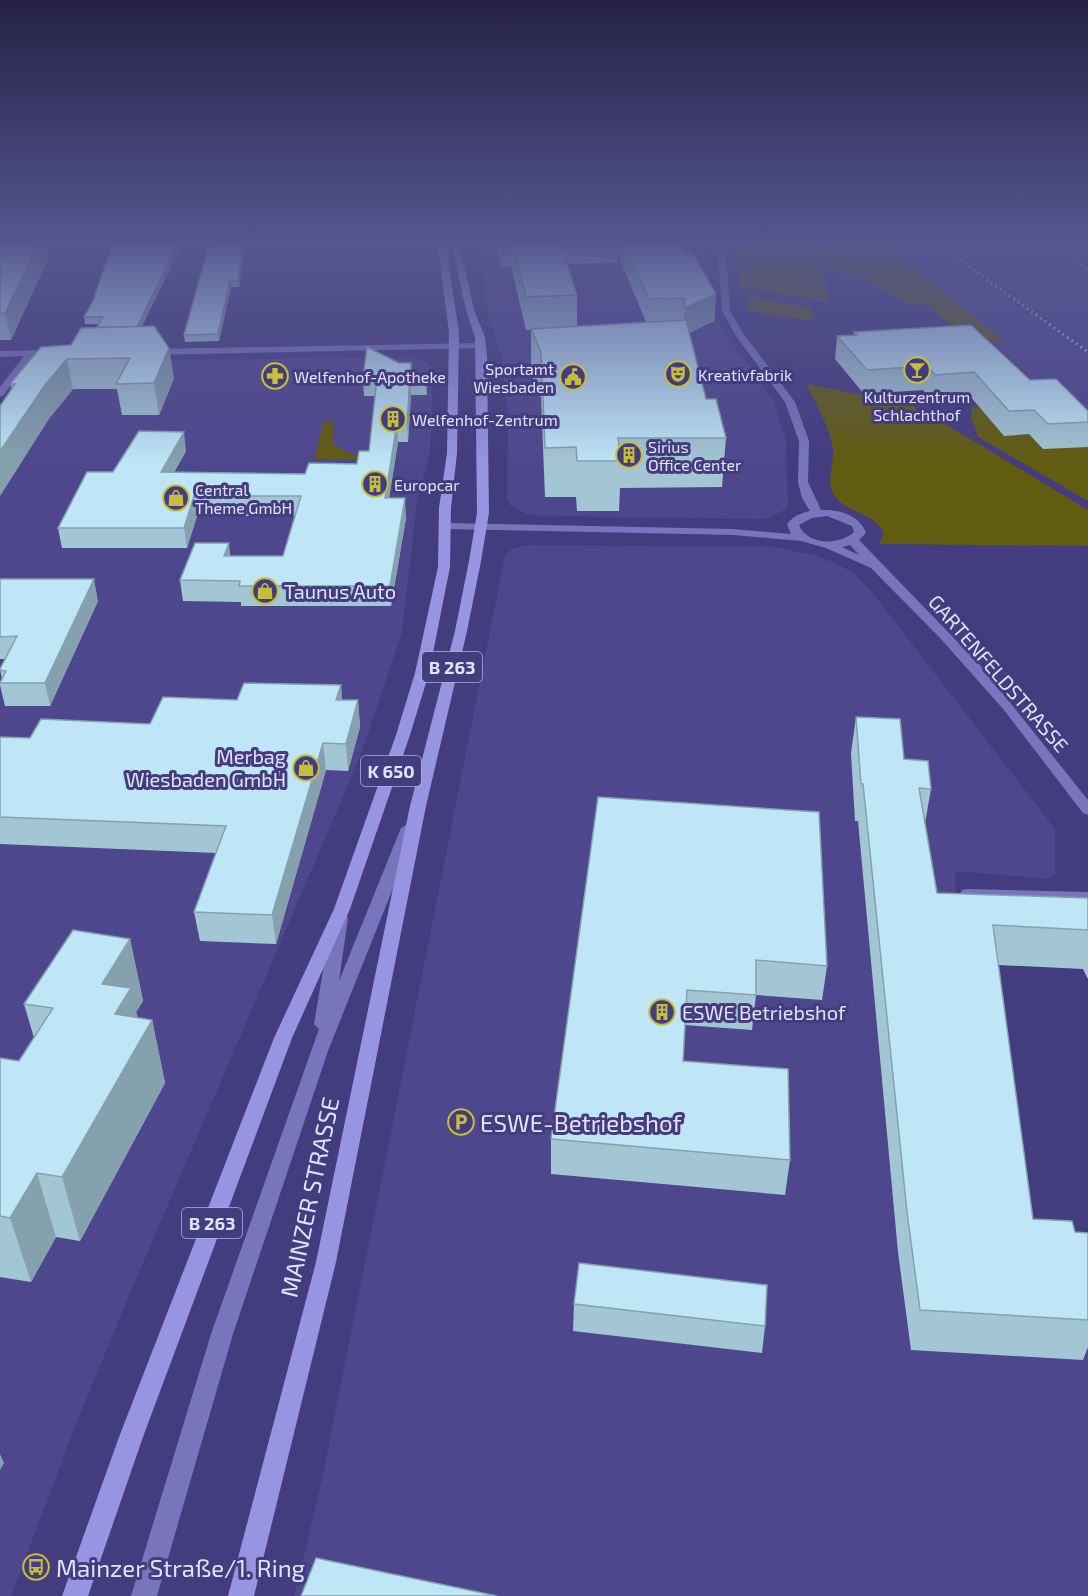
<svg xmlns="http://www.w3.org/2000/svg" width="1088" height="1596" viewBox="0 0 1088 1596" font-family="'Exo 2',sans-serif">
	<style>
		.built { fill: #4f478e }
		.green { fill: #625c10 }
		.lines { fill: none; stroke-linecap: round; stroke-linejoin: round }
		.minor { fill: #7875bc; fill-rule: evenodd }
		.major { fill: #9794e1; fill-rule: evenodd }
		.rail { stroke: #c6c5e5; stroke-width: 3; stroke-dasharray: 1.5 4; stroke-linecap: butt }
		.wall { fill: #a3c6d4; fill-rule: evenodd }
		.shaded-wall { fill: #85a1ad }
		.building { fill: #bee6f7; stroke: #85a1ad; stroke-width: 1.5 }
		.labels { text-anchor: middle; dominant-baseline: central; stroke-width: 6; stroke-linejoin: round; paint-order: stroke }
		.far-poi-label { font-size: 16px; fill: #e1e2fa; stroke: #433c7e; text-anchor: start }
		.shield { fill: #433c7e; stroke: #b2b0d5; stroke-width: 1.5 }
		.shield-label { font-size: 18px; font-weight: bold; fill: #e1e2fa }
		.poi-label { font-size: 20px; fill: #e1e2fa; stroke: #433c7e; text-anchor: start }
		.street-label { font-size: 20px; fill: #e1e2fa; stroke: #433c7e }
		.near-poi-label { font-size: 24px; fill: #e1e2fa; stroke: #433c7e; text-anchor: start }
		.near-street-label { font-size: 24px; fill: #e1e2fa; stroke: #433c7e }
	</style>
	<rect width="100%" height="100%" fill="#433c7e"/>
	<!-- built -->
	<g class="built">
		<polygon points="474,241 706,241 712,307 721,328 772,398 786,440 788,505 786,509 769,518 761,519 539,516 527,514 511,506 507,499 508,414 501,355 490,322"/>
		<polygon points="886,241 1088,241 1088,433 992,341"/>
		<polygon points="383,357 415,358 427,362 433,367 430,452 417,502 402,632 360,757 127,1300 75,1427 11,1596 0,1596 0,419 54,362"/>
		<polygon points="526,545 774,547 815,555 840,565 857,576 872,592 1055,829 1055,874 1047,879 955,871 956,908 1021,1259 1088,1274 1088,1596 294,1596 322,1480 505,556 512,549"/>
	</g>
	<!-- green -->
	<g class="green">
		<polygon points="735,241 884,241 1006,344 962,337 940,315 924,304 912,305 855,276 822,270 829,302 740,287"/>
		<polygon points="747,296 811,308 813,321 749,311"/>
		<path d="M806 384 915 405V410L927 413 1088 510V546L879 544 884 534C876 512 846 514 834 495 826 483 834 462 833 449 830 427 816 404 806 384Z"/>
		<polygon points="1051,400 1088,438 1088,501 978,437 971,417 972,407"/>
		<path d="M323 422H334L333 443C354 463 383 458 410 459H315Z"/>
	</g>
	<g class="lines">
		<!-- minor -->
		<g class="minor">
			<path d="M717 241H725L730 311 743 333 795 402 809 441 808 482 821 510C839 509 860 515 866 533L859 540 980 665 1088 800V815L1083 813 1004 710 940 638 871 568 826 548 801 541 733 535 445 529 439 526 445 523 733 529 791 534 787 524C793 516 801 513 810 511L802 498 798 482 799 441 785 402 736 336 722 311ZM827 516 852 526 854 532C839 546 807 545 799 525L812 518ZM850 545 859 555 842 547Z"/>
			<polygon points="481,343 484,344 484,348 151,355 146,352 151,349"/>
			<polygon points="55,350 60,353 58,355 33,356 3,396 0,397 0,387 24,356 0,357 0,351"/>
			<polygon points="409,823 417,828 328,1051 233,1334 157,1596 131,1596 211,1334 319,1029 314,1024 332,918 334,914 346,914 348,918 339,981 401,828"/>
			<polygon points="968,889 1088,892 1088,902 962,898 960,894 962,890"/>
		</g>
		<!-- major -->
		<g class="major">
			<polygon points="437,241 445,241 459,332 457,453 451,508 450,567 429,673 410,735 350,909 292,1038 143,1437 88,1596 62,1596 119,1437 274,1038 334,909 396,735 415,673 438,567 439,508 447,453 449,332"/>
			<polygon points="451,241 459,241 474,310 485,337 487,357 489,513 481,561 467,631 426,806 336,1262 254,1596 228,1596 316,1262 410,806 455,631 469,561 477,513 475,337 466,310"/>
		</g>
		<!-- rail -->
		<g class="rail">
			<polyline points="933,241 1088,352"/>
			<polyline points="1058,241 1088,271"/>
			<polyline points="1078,241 1088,250"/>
		</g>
	</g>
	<!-- wall -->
	<g class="wall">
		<polygon points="0,241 45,241 48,259 11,340 0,340"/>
		<polygon points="113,241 184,241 142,326 174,378 159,415 122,415 117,389 73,389 51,416 12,389 10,384 97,327 99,324 85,324 84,317 93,301"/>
		<polygon points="210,241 245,241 239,287 231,287 219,341 185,342 184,335"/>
		<path d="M494 241H678L684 252 716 294 714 321 689 333 706 399 726 438 722 487 620 488 619 511H577L576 497H545L541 398 531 374V330H526L511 266 501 267ZM618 255 646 322 577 327V295L567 264 617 263Z"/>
		<polygon points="854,332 1030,380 1088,411 1088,447 1043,449 1029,434 1004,436 970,396 931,399 923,390 864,394 835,359 837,336 854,335"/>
		<polygon points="399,363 411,363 411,369 426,377 427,395 411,395 408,442 398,442 389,498 406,518 391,606 241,606 241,602 183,601 180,580 230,556 283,556 295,516 197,516 187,548 62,548 58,528 113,472 186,451 174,472 305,474 357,464 369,451 375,396 364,396 363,378"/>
		<polygon points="0,579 98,601 50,706 5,706 0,685 0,682 2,679 0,669 5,659 0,659"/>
		<polygon points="341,685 342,700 358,700 360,727 348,771 326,770 276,944 200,941 194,912 216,853 0,844 0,737 30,738 150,724 237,700"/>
		<polygon points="856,717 904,759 931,789 925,823 937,893 1088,898 1088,979 1083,969 998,965 1033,1219 1075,1232 1088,1233 1088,1347 1083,1360 911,1350 898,1252 858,821 855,821 851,753"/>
		<polygon points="598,797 827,966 822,1000 756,995 752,1030 685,1025 683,1061 790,1160 785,1195 551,1174 551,1139"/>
		<polygon points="130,939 143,1001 136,1012 138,1018 152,1020 165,1083 80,1241 56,1237 31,1282 0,1277 0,1058 19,1061 34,1038 24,1004"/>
		<polygon points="574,1304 765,1326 762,1353 573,1331"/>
	</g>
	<!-- shaded-wall -->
	<g class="shaded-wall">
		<polygon points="40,241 45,241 48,259 11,340 5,313"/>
		<polygon points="179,241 184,241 137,336 136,329"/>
		<polygon points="244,241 245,241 239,287 238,281"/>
		<polygon points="230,281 231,287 219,341 218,334"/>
		<polygon points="716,294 714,321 683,336 685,308"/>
		<polygon points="169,348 174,378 159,415 154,383"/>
		<polygon points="67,359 73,389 51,416 0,496 0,451 45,385"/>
		<polygon points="410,377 411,395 408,442 407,423"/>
		<polygon points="397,423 398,442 386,517 385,498"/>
		<polygon points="184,432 186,451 164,491 161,472"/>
		<polygon points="194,496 197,516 187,548 184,528"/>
		<polygon points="405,498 406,518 391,606 390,586"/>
		<polygon points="229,543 231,564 224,556"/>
		<polygon points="94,579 98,601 50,706 45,683"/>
		<polygon points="341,685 343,712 336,700"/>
		<polygon points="358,700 360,727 348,771 346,744"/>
		<polygon points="323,743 326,770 276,944 272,915"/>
		<polygon points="130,939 143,1001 136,1012 142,1037 152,1020 165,1083 80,1241 62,1177 102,984"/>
		<polygon points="37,1173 56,1237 31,1282 10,1218"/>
		<polygon points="0,1454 4,1463 0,1470"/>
	</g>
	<!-- building -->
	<g class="building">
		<polygon points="0,241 40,241 5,313 0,313"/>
		<polygon points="113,241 179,241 137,327 97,327 103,317 84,317 93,301"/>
		<polygon points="210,241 244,241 238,281 230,281 218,334 184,335"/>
		<polygon points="512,241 560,241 577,295 526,297"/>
		<polygon points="623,241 678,241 684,252 692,252 716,294 685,308 684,298 649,299"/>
		<polygon points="686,320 706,399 716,399 726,438 618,438 621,461 577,461 576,447 545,448 541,352 531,329"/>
		<polygon points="971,325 1030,380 1056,379 1088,411 1088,422 1048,424 1034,410 1009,411 974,372 935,375 927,366 867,370 837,336 857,335 854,332"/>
		<polygon points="154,326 169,348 154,383 116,384 130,358 67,359 45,385 0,451 0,406 15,384 10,384 41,347 71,345 81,328"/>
		<polygon points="367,347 399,363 411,363 411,369 426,377 410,377 407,423 397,423 385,498 405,498 390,586 239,586 240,581 180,580 195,543 229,543 224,556 283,556 301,496 194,496 184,528 58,528 87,472 113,472 139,431 184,432 161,472 305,474 309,463 357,464 359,451 369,451 377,378 363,378"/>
		<polygon points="0,579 94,579 45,683 0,683 6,671 0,670 0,669 17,636 0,637"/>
		<polygon points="244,683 341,685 336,700 358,700 346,744 323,743 272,915 194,912 226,826 0,817 0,737 30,738 41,719 150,724 163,697 237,700"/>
		<polygon points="856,717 900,719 904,759 928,761 931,789 919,788 937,893 1088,898 1088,930 993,925 1033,1219 1072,1221 1075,1232 1088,1233 1088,1320 920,1310 907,1212 863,784 861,784"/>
		<polygon points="598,797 819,812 827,966 756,960 756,995 687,990 683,1061 788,1069 790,1160 551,1139"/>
		<polygon points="73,930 130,939 102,984 131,988 115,1014 152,1020 62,1177 37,1173 10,1218 0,1216 0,1058 19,1061 53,1008 24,1004"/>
		<polygon points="579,1263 767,1285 765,1326 574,1304"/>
		<polygon points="316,1558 497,1596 301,1596"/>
	</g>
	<!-- sky -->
	<linearGradient id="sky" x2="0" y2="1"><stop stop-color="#252145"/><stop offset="0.52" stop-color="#55568f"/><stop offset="1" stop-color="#55568f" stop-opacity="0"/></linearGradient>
	<rect width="1088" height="464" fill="url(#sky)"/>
	<!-- icons -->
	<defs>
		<g id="bar-ring" transform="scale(1.35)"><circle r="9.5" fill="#433c7e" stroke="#c6bc3d" stroke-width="1.5"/><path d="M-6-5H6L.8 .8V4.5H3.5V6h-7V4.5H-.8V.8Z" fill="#c6bc3d"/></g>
		<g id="theatre-ring" transform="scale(1.35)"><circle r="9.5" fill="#433c7e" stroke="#c6bc3d" stroke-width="1.5"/><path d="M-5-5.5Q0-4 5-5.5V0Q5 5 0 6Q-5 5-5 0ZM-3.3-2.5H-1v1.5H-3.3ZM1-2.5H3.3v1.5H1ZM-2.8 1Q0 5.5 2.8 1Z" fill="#c6bc3d"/></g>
		<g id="pharmacy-ring" transform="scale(1.35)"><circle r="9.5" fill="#433c7e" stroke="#c6bc3d" stroke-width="1.5"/><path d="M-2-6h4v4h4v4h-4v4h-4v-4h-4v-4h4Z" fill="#c6bc3d"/></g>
		<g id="civic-ring" transform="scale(1.35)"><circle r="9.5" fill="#433c7e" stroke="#c6bc3d" stroke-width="1.5"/><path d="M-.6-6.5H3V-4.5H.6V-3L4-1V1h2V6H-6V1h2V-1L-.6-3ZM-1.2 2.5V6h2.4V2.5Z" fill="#c6bc3d"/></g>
		<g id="building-ring" transform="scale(1.35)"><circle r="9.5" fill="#433c7e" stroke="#c6bc3d" stroke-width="1.5"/><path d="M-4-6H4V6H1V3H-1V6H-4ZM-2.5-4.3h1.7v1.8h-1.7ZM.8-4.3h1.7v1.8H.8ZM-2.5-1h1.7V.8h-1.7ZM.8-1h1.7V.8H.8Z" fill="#c6bc3d"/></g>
		<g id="shop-ring" transform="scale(1.35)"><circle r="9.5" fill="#433c7e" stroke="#c6bc3d" stroke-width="1.5"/><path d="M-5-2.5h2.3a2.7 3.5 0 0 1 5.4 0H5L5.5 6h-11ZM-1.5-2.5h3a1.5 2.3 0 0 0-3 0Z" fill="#c6bc3d"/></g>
		<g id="parking-ring" transform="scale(1.35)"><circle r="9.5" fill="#433c7e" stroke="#c6bc3d" stroke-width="1.5"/><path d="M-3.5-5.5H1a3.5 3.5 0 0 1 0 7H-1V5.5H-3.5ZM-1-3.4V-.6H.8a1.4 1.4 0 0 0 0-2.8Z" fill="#c6bc3d"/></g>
		<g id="bus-ring" transform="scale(1.35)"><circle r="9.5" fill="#433c7e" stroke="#c6bc3d" stroke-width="1.5"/><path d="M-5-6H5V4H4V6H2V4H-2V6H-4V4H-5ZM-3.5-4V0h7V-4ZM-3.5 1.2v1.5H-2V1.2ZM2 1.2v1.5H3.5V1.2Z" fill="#c6bc3d"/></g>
	</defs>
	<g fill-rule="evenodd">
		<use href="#bar-ring" x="917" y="370"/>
		<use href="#theatre-ring" x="678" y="374"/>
		<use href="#pharmacy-ring" x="275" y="376"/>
		<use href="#civic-ring" x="573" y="377"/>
		<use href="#building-ring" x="393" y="419"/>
		<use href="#building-ring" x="629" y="455"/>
		<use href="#building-ring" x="375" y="484"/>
		<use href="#shop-ring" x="176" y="498"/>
		<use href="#shop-ring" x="265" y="591"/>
		<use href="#shop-ring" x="306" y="768"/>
		<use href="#building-ring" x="662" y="1012"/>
		<use href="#parking-ring" x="461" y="1122"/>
		<use href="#bus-ring" x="36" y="1567"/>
	</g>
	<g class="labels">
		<!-- far-poi labels -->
		<g class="far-poi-label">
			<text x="554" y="368" text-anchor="end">Sportamt<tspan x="554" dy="18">Wiesbaden</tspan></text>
			<text x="698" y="374">Kreativfabrik</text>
			<text x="294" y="376">Welfenhof-Apotheke</text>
			<text x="917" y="396" text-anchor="middle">Kulturzentrum<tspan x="917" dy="18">Schlachthof</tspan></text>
			<text x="412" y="419">Welfenhof-Zentrum</text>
			<text x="648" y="446">Sirius<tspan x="648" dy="18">Office Center</tspan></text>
			<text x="394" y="484">Europcar</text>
			<text x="195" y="489">Central<tspan x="195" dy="18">Theme GmbH</tspan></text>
		</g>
		<!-- shield labels -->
		<g class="shield">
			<rect x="422" y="652" width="60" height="30" rx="4.5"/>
			<rect x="361" y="756" width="60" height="30" rx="4.5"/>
			<rect x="182" y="1208" width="60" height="30" rx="4.5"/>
		</g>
		<g class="shield-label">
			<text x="452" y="667">B 263</text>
			<text x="391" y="771">K 650</text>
			<text x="212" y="1223">B 263</text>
		</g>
		<!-- poi labels -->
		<g class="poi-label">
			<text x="284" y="591">Taunus Auto</text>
			<text x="286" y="756" text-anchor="end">Merbag<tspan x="286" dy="23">Wiesbaden GmbH</tspan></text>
			<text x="682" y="1012">ESWE Betriebshof</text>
		</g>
		<!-- street labels -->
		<g class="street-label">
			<text transform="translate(999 673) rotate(49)">GARTENFELDSTRASSE</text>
		</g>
		<!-- near-poi labels -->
		<g class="near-poi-label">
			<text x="480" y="1122">ESWE-Betriebshof</text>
			<text x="56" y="1567">Mainzer Straße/1. Ring</text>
		</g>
		<!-- near-street labels -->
		<g class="near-street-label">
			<text transform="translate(309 1197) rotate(-78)">MAINZER STRASSE</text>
		</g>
	</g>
</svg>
